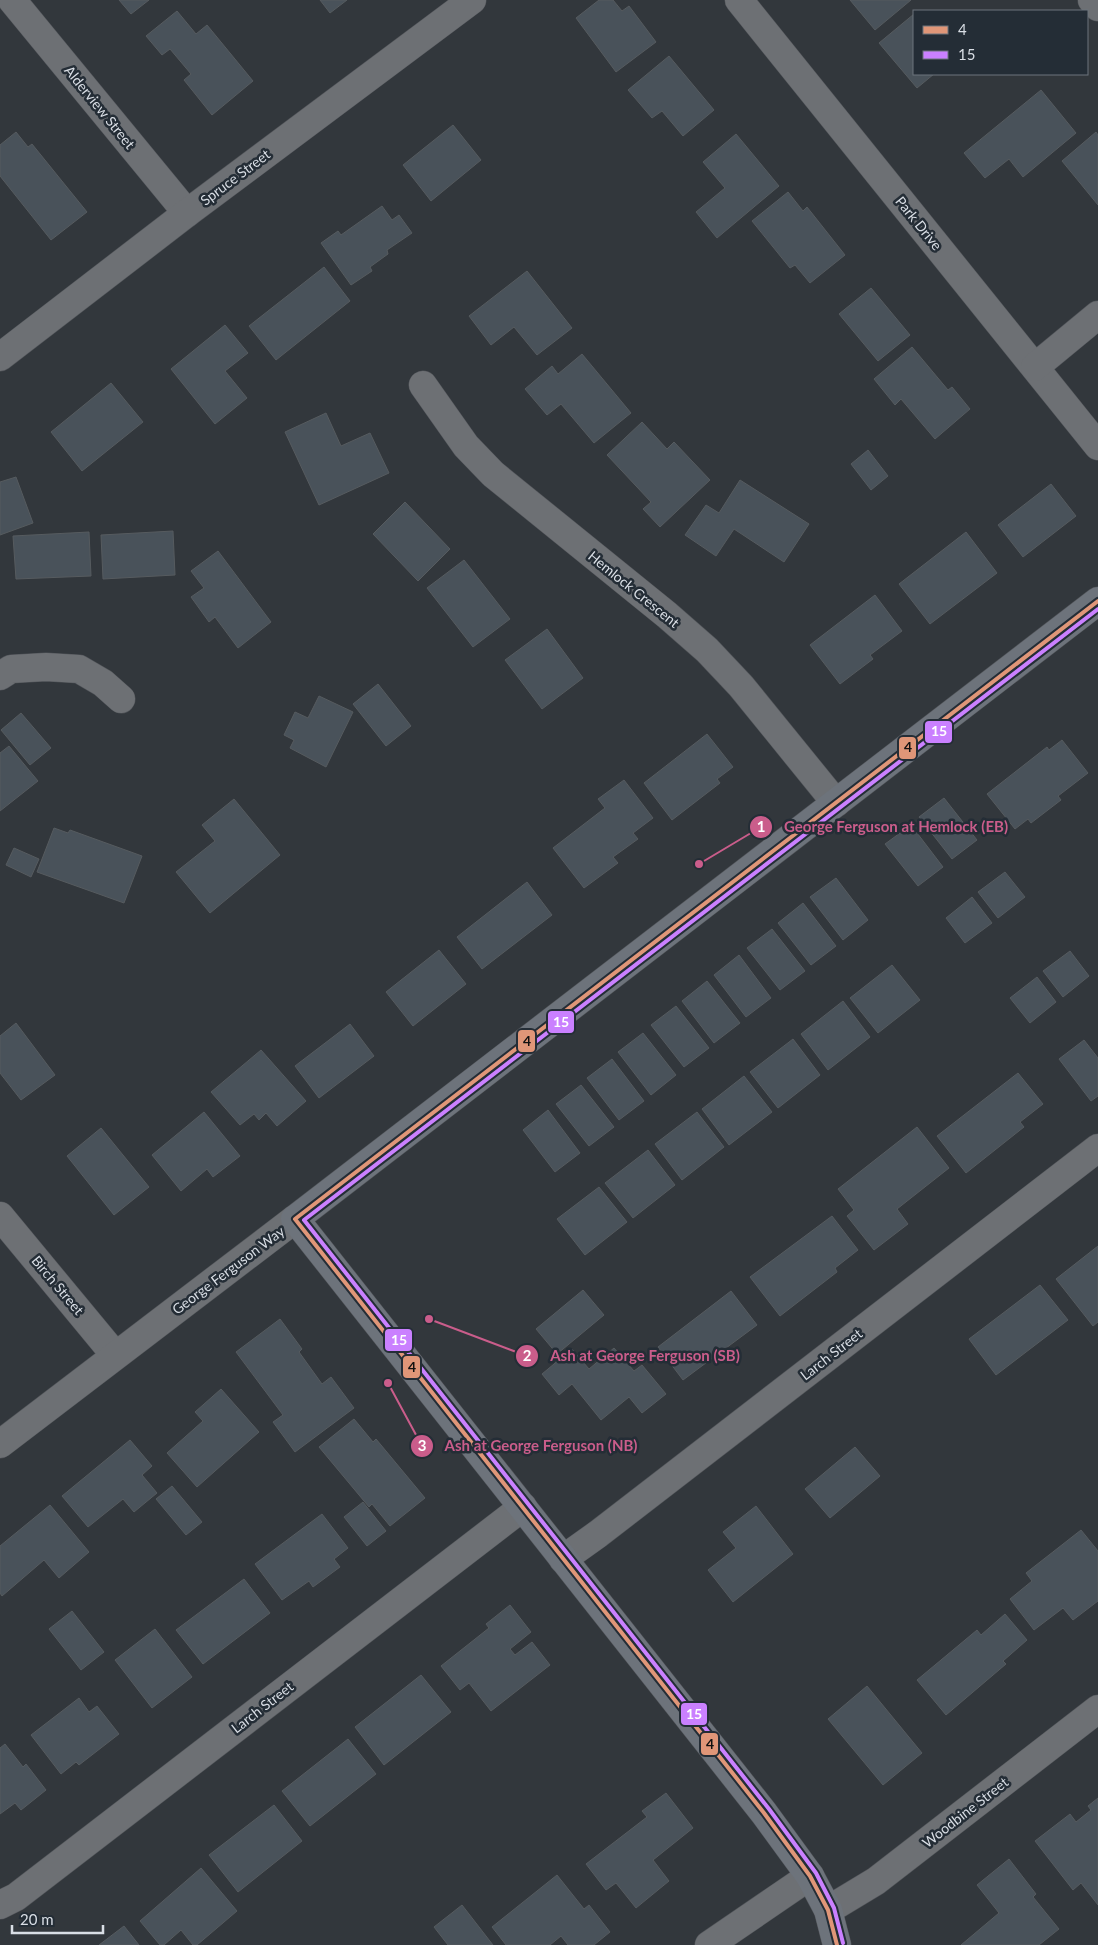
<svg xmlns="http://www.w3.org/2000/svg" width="1098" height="1945" viewBox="0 0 1098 1945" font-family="Lato,sans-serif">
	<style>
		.building { fill: #49525a; stroke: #565b5f }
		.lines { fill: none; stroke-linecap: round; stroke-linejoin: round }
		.minor-casing { stroke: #515459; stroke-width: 29 }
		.major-casing { stroke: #515459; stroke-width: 29 }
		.minor { stroke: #6d7074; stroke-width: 28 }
		.major { stroke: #6d737b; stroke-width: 28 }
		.bus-1-casing { stroke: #242d36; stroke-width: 8 }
		.bus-2-casing { stroke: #242d36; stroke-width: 8 }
		.bus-1 { stroke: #e09678; stroke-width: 4 }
		.bus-2 { stroke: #ca80ff; stroke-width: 4 }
		.labels { text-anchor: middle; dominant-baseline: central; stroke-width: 5; stroke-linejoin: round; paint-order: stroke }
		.street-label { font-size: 14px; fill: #d9dee5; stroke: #242d36 }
		.leader { fill: none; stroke: #ca5d8b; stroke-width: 2 }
		.callout-dot { fill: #ca5d8b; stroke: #242d36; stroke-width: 2 }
		.mark-label { font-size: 15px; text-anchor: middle; font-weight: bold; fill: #fff }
		.callout-label { font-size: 15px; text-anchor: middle; font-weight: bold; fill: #ca5d8b; stroke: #242d36; stroke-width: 5; stroke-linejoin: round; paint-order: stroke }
		.line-badge { stroke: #242d36; stroke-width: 2 }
		.badge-label { font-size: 14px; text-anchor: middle; font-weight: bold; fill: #fff }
		.pale-badge-label { font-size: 14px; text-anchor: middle; font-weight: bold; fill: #111 }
	</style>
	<rect width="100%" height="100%" fill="#32373c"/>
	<!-- building -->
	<g class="building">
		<polygon points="119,0 149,0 131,14"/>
		<polygon points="320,0 347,0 330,13"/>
		<polygon points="599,0 613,0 622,11 629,6 656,42 616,72 576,18"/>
		<polygon points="850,0 911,0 875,30"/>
		<polygon points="177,11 196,34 207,25 253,81 212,115 184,80 191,74 170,49 162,55 146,36"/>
		<polygon points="914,14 914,74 934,74 917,88 879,43"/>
		<polygon points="669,56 714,110 683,136 662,111 652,118 628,90"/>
		<polygon points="1041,90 1076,133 1023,177 1009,159 985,178 964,153"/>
		<polygon points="453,125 481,160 431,201 403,165"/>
		<polygon points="16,132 28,147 32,144 87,212 51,240 0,176 0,145"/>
		<polygon points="1096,132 1098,135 1098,205 1062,161"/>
		<polygon points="736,134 779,186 717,238 696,212 725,188 703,162"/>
		<polygon points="788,192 803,211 807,207 845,255 810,283 795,265 790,268 752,221"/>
		<polygon points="382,206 392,220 399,215 412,233 387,250 388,254 370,267 372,271 351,285 321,243 338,231 341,235"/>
		<polygon points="324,267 350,301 276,360 249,326"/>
		<polygon points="527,271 572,328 537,355 514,327 491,345 469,316"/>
		<polygon points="871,288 910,335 878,361 839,314"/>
		<polygon points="225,325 248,353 225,371 247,398 215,424 171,369"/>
		<polygon points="912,347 948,390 952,387 970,409 935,439 901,399 895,405 874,379"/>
		<polygon points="582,354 631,413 594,443 561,404 547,415 525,389 552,366 558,374"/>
		<polygon points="111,383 143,422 82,471 51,432"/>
		<polygon points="326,413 341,446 370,433 389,473 319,505 285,432"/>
		<polygon points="642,422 667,449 674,442 710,480 660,527 643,509 651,502 607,455"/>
		<polygon points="868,450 888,476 871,490 851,464"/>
		<polygon points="16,477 33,523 0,535 0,482"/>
		<polygon points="740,480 809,524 784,562 734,529 716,556 685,535 706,505 719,513"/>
		<polygon points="1051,484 1076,516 1023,557 998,525"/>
		<polygon points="405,502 450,549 418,581 373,534"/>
		<polygon points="173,531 175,575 103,579 101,535"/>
		<polygon points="89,532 91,576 16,579 13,536"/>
		<polygon points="966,532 997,573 930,624 899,584"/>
		<polygon points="218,551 271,622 238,648 215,617 209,622 191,597 204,588 191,571"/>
		<polygon points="464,560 510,619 473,647 427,588"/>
		<polygon points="875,595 902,631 870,655 873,659 840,684 810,645"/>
		<polygon points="547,629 583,678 542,709 505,660"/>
		<polygon points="378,684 411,726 386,746 353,704"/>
		<polygon points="319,696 353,712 326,767 290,748 294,740 284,735 295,712 308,718"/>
		<polygon points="21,713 51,748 30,765 1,730"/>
		<polygon points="707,734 733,767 717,779 720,783 672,820 644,783"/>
		<polygon points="1062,740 1088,773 1058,796 1061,800 1031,823 1028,819 1015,829 987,794 1047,747 1049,750"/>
		<polygon points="9,746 38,781 0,811 0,753"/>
		<polygon points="624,780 653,818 633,833 638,839 613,857 618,863 584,888 553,848 605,808 598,799"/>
		<polygon points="944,798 977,840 952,859 919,817"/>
		<polygon points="234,799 280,855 210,913 176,872 215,841 202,825"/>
		<polygon points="911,825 943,867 918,886 885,844"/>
		<polygon points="54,828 68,833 70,830 142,856 124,903 37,872"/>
		<polygon points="14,848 39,859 31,877 6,865"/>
		<polygon points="1005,872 1025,897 998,918 978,892"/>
		<polygon points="836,878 868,920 843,940 810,897"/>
		<polygon points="527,882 552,915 482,969 457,937"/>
		<polygon points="972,897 992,923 965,943 946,918"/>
		<polygon points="803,903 836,946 811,965 778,923"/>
		<polygon points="772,929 805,971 780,990 747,948"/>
		<polygon points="439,950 466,984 413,1026 386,992"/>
		<polygon points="1070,951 1089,976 1063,997 1043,971"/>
		<polygon points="739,955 771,998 746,1017 714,975"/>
		<polygon points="892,965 920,1000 878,1033 850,998"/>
		<polygon points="1037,977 1056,1002 1030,1023 1010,998"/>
		<polygon points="707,981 740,1023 714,1043 682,1001"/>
		<polygon points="843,1001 870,1037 828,1070 801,1034"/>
		<polygon points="676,1006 709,1048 684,1067 651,1025"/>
		<polygon points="16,1023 55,1075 21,1100 0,1073 0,1036"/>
		<polygon points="350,1024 374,1056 319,1098 295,1066"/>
		<polygon points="643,1033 676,1075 651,1095 618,1052"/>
		<polygon points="793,1039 820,1075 778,1108 750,1072"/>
		<polygon points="1084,1040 1098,1058 1098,1096 1091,1101 1059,1059"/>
		<polygon points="261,1050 306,1101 277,1126 266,1113 259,1120 254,1114 240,1125 211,1092"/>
		<polygon points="612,1059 644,1101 619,1120 587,1078"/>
		<polygon points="1018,1073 1043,1104 1020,1122 1024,1127 966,1173 937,1136"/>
		<polygon points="744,1076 772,1112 729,1145 702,1109"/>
		<polygon points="581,1085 614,1127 589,1146 556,1104"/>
		<polygon points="548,1110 580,1153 555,1172 523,1130"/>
		<polygon points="204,1112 240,1156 213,1177 207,1169 181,1191 152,1155"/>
		<polygon points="697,1112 724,1147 682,1180 655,1144"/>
		<polygon points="917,1127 949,1168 897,1209 908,1224 874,1250 847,1216 854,1210 838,1189"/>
		<polygon points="101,1128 149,1187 114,1215 67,1156"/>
		<polygon points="648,1150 675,1185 633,1218 605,1183"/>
		<polygon points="599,1187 627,1222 585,1255 557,1219"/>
		<polygon points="832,1216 858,1250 835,1268 837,1272 780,1316 750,1277"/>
		<polygon points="1098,1246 1098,1322 1093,1326 1056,1279"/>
		<polygon points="1040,1285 1068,1320 996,1375 969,1339"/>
		<polygon points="583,1290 604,1315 557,1354 536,1329"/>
		<polygon points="731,1291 757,1325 683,1380 658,1347"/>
		<polygon points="280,1319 302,1349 299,1352 322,1384 331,1377 354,1408 295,1452 273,1422 283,1415 236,1352"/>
		<polygon points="614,1348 634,1371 642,1365 666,1394 642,1413 629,1397 601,1420 572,1384 559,1395 542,1374 572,1349 589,1369"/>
		<polygon points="221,1389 259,1432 197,1487 167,1453 203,1421 195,1412"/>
		<polygon points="354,1419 373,1442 376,1439 425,1498 390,1526 372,1504 369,1507 319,1447"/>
		<polygon points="130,1440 152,1466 142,1475 157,1493 134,1512 123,1499 88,1527 62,1496"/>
		<polygon points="855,1447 880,1476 830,1518 805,1489"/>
		<polygon points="172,1486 202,1522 186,1535 156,1499"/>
		<polygon points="363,1502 386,1531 367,1546 344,1517"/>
		<polygon points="50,1505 89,1552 59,1578 44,1560 2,1596 0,1593 0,1546"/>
		<polygon points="756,1506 793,1554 733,1602 708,1570 736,1548 723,1532"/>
		<polygon points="322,1514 348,1548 334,1559 340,1567 313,1587 309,1581 282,1600 255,1564"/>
		<polygon points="1081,1530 1098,1551 1098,1601 1073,1620 1063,1608 1034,1630 1010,1599 1032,1581 1026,1573"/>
		<polygon points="244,1579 270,1613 203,1664 176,1630"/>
		<polygon points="510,1605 531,1632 510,1649 515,1655 532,1642 550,1665 491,1711 469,1683 460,1690 441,1666 489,1628 486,1624"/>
		<polygon points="72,1611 104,1652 81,1670 49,1629"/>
		<polygon points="1005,1614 1027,1640 1003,1661 1006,1664 946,1715 917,1680 977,1630 981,1635"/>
		<polygon points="155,1629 192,1677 152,1708 115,1660"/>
		<polygon points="421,1675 451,1712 384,1765 355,1727"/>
		<polygon points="867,1686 922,1753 883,1785 828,1719"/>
		<polygon points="79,1698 89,1712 97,1706 119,1734 79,1765 76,1762 61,1774 31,1735"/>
		<polygon points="348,1739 376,1774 310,1826 282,1791"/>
		<polygon points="5,1744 23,1767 26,1764 46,1790 21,1810 15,1803 0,1814 0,1748"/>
		<polygon points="666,1793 693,1828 653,1860 669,1881 636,1908 616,1883 606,1890 586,1864 647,1817 642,1811"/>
		<polygon points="1098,1798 1098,1905 1081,1883 1073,1890 1035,1841 1070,1814 1076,1822 1091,1810 1088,1806"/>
		<polygon points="274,1805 302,1841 238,1892 209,1855"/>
		<polygon points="1009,1859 1036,1894 1033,1897 1059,1929 1039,1945 961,1945 999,1913 977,1885"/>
		<polygon points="201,1868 237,1911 197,1945 193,1945 181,1930 164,1945 160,1945 140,1921"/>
		<polygon points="557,1875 584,1909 589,1905 610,1932 594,1945 568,1945 561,1936 550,1945 506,1945 492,1927"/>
		<polygon points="462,1905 493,1945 448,1945 434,1927"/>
		<polygon points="124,1926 139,1945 99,1945"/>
	</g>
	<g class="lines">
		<!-- minor casing -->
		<g class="minor-casing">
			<g id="minor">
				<polyline points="12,0 187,213"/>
				<polyline points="739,0 1098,446"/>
				<polyline points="1092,0 1098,7"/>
				<polyline points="0,357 187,213 472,0"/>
				<polyline points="1035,367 1098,315"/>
				<polyline points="423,385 466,446 493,474 667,615 707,650 741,686 836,803"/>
				<polyline points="0,676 11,669 46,667 79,669 103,683 121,699"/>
				<polyline points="0,1216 115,1355"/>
				<polyline points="0,1444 295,1219"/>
				<polyline points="563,1559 598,1534 1098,1148"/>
				<polyline points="0,1905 16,1897 523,1507"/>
				<polyline points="828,1910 876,1881 1098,1709"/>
				<polyline points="709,1945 810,1876"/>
			</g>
		</g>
		<!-- major casing -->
		<g class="major-casing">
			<polyline id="major" points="837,1945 828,1910 810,1876 764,1813 295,1219 1098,601"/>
		</g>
		<!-- minor -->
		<use href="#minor" class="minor"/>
		<!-- major -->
		<use href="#major" class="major"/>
		<!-- bus-1 casing -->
		<g class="bus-1-casing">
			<polyline id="bus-1" points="837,1945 828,1910 810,1876 764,1813 295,1219 1098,601"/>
		</g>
		<!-- bus-2 casing -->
		<g class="bus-2-casing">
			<polyline id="bus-2" points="843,1943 834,1908 816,1873 769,1809 304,1220 1098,609"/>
		</g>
		<!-- bus-1 -->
		<use href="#bus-1" class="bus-1"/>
		<!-- bus-2 -->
		<use href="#bus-2" class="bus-2"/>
	</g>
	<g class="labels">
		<!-- street labels -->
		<g class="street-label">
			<text transform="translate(100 107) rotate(51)">Alderview Street</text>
			<text transform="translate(235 177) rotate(-37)">Spruce Street</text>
			<text transform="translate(919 223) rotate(51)">Park Drive</text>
			<text transform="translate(634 589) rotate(39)">Hemlock Crescent</text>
			<text transform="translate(228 1270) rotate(-37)">George Ferguson Way</text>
			<text transform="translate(58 1285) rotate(50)">Birch Street</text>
			<text transform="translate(831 1354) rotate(-38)">Larch Street</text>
			<text transform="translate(262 1707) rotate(-38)">Larch Street</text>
			<text transform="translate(965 1812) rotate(-38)">Woodbine Street</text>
		</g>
	</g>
	<!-- callouts -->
	<path class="leader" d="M699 864L761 827M429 1319L527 1356M388 1383L422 1446"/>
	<g class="callout-dot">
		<circle cx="699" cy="864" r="5"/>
		<circle cx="429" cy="1319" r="5"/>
		<circle cx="388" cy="1383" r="5"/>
		<circle cx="761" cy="827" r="12"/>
		<circle cx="527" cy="1356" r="12"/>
		<circle cx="422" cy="1446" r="12"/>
	</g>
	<g class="mark-label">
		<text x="761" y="832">1</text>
		<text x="527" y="1361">2</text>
		<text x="422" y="1451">3</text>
	</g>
	<g class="callout-label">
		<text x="896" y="832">George Ferguson at Hemlock (EB)</text>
		<text x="645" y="1361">Ash at George Ferguson (SB)</text>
		<text x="541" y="1451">Ash at George Ferguson (NB)</text>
	</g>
	<g class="line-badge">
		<rect x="924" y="720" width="29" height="24" rx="5" fill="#ca80ff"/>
		<rect x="898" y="736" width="19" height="24" rx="5" fill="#e09678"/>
		<rect x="547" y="1010" width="28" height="24" rx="5" fill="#ca80ff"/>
		<rect x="517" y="1029" width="19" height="24" rx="5" fill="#e09678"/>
		<rect x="384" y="1328" width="29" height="24" rx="5" fill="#ca80ff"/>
		<rect x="402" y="1355" width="19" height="24" rx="5" fill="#e09678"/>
		<rect x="680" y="1702" width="28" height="24" rx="5" fill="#ca80ff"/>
		<rect x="700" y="1732" width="19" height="24" rx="5" fill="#e09678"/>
	</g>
	<g class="badge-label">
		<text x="939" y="736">15</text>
		<text x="561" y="1027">15</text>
		<text x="399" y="1345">15</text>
		<text x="694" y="1719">15</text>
	</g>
	<g class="pale-badge-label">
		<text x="908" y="752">4</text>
		<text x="527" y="1046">4</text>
		<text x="412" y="1372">4</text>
		<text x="710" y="1749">4</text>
	</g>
	<!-- legend -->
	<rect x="913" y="10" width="175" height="65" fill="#242d36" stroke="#6c747c"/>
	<rect x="923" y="26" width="25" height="8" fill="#e09678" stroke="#6c747c"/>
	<text x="958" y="35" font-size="15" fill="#d9dee5">4</text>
	<rect x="923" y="51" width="25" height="8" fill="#ca80ff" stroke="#6c747c"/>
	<text x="958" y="60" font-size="15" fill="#d9dee5">15</text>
	<!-- scale -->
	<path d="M12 1925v8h91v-8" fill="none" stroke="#d9dee5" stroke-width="2.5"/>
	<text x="20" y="1925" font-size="15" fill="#d9dee5" stroke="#242d36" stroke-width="4" paint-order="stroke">20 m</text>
</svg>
